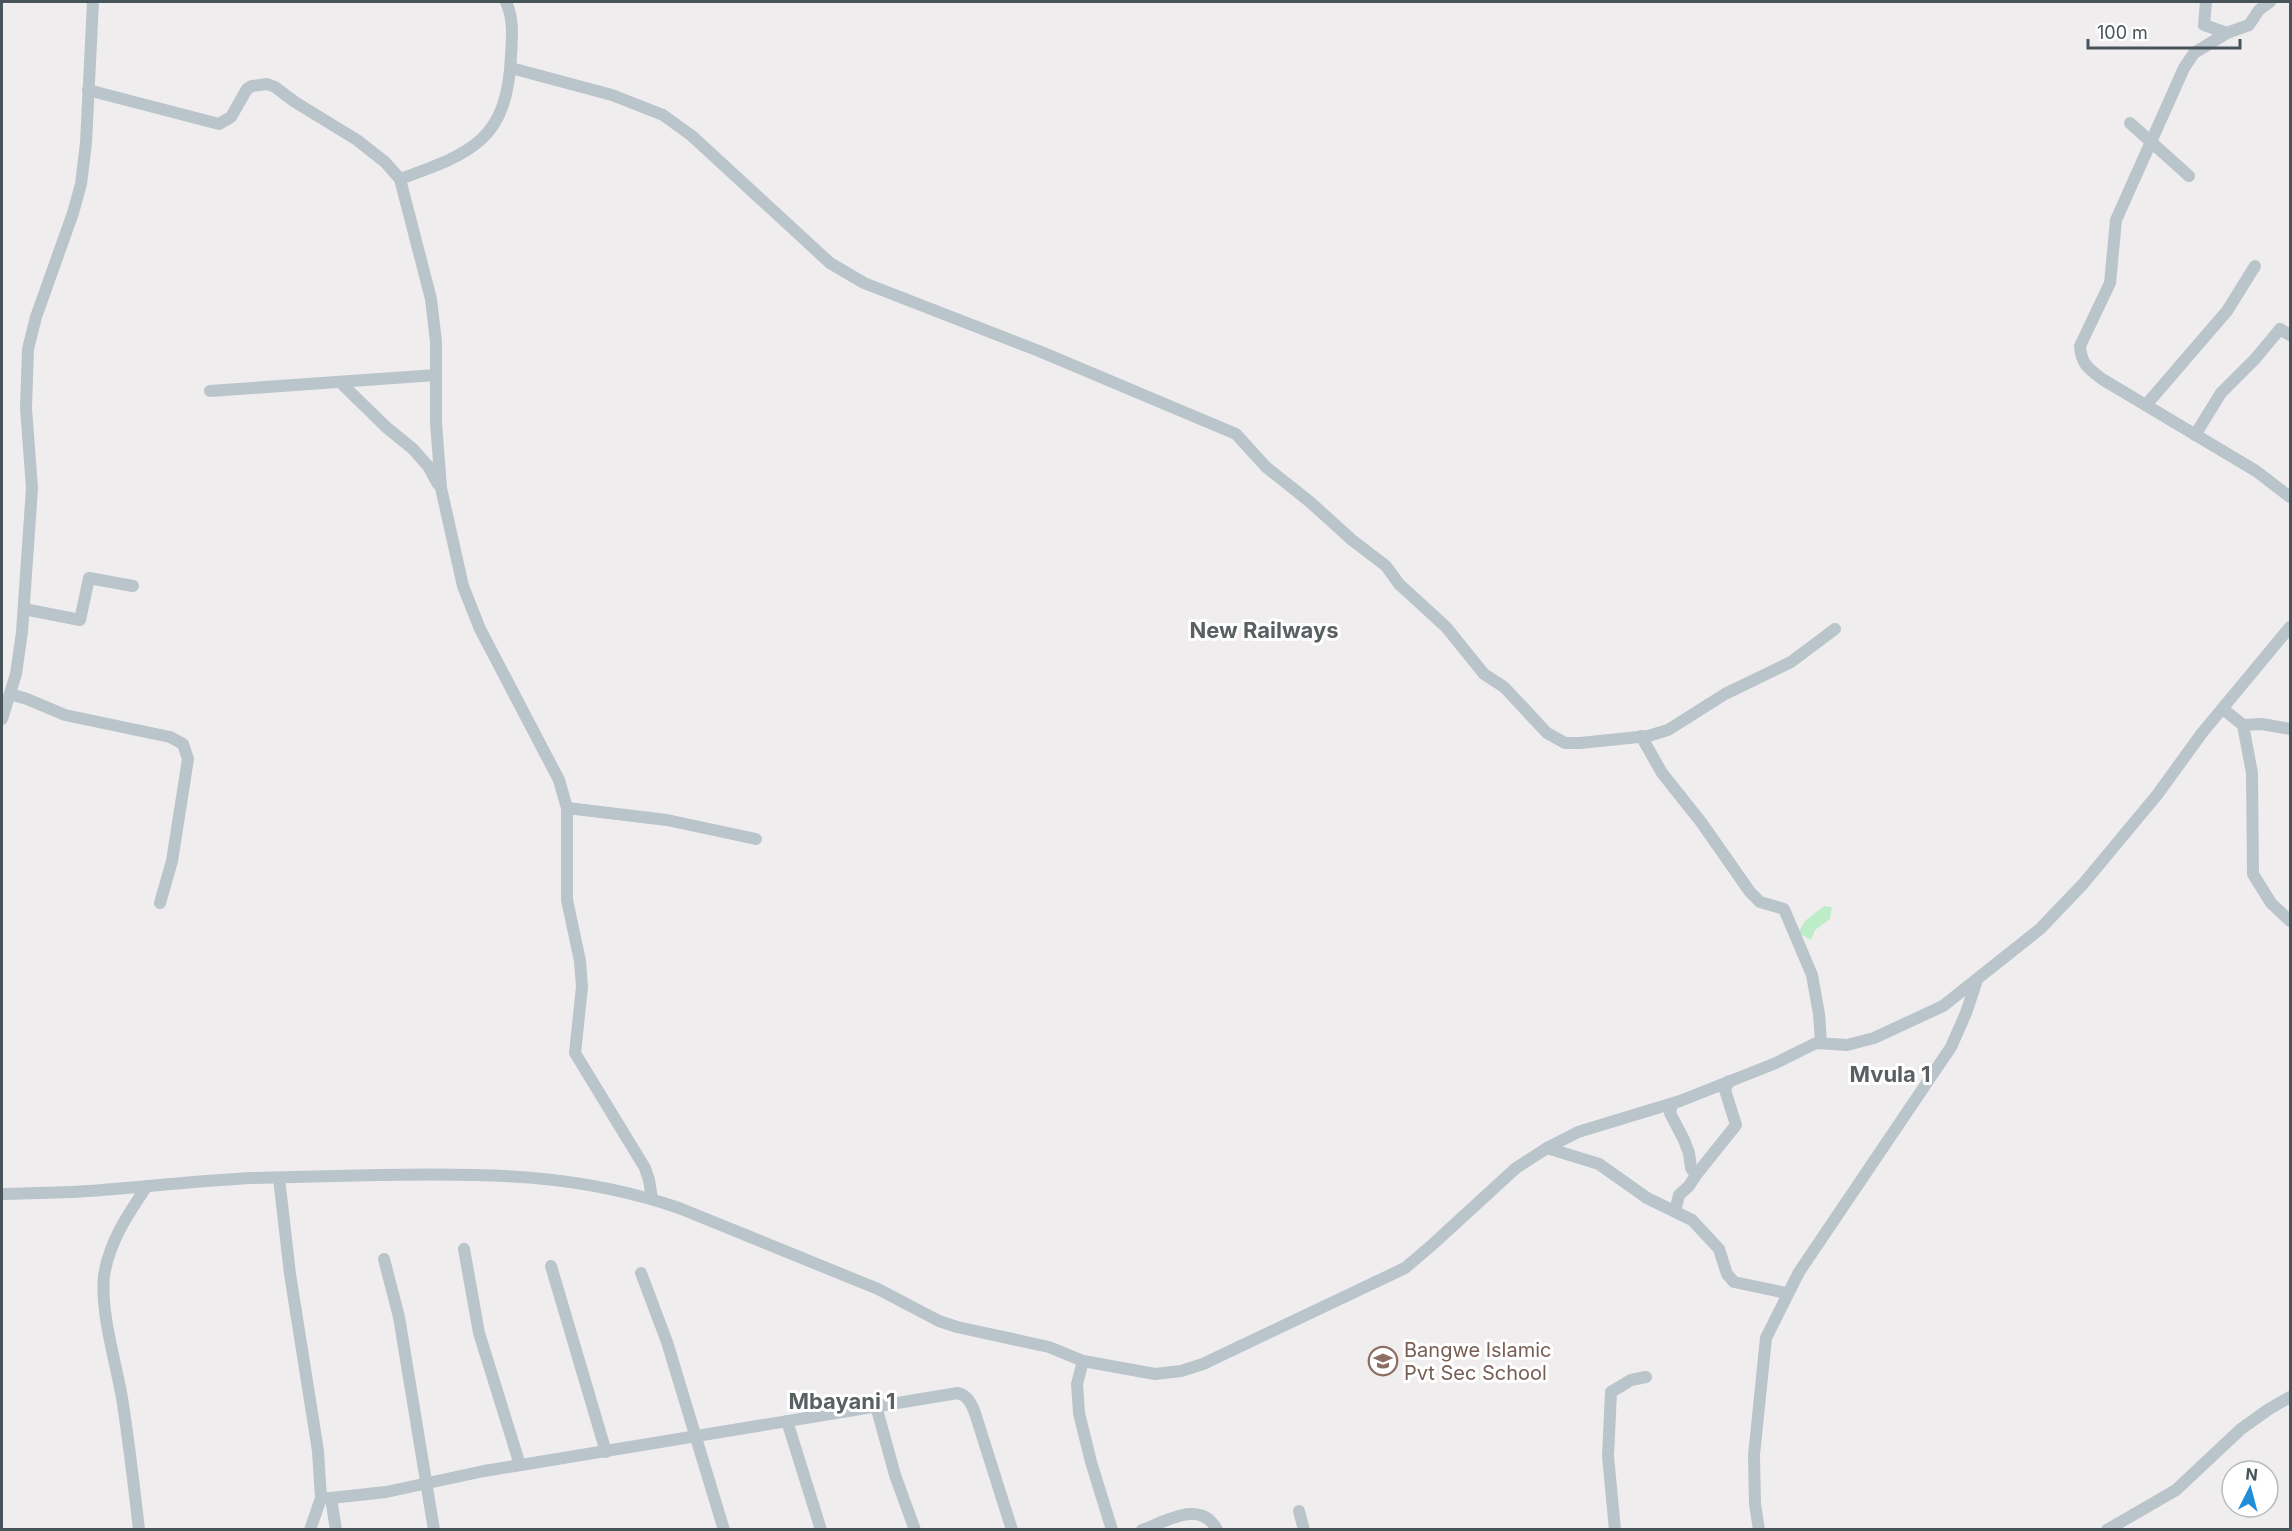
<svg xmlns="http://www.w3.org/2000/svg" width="2292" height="1531" viewBox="0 0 2292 1531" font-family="Inter,sans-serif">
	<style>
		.green { fill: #bdedc8 }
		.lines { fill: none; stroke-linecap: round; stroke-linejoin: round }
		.minor { stroke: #b9c5ca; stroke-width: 12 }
		.labels { text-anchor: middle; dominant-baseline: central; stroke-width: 6; stroke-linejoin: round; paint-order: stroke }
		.education-label { font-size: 20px; fill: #785e54; stroke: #fff; text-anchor: start }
		.quarter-label { font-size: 22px; font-weight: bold; fill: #5a5f62; stroke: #fff }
	</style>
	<rect width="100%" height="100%" fill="#f0edee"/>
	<!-- green -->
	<polygon class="green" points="1824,906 1832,907 1830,919 1815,930 1811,940 1798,933 1805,921"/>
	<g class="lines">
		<!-- minor -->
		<g class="minor">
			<polyline points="2206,2 2204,25 2227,33"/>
			<path d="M2270 2 2259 10 2249 25 2227 33 2194 53 2184 68 2116 220 2110 283 2080 346C2081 364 2089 369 2102 379L2256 471 2290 497"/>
			<polyline points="511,68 612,95 663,115 692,136 830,263 864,283 1039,351 1236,434 1266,467 1310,502 1352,540 1386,566 1399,584 1446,627 1484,674 1504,687 1547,733 1565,743 1580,743 1648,736 1668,730 1725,694 1791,662 1835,629"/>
			<polyline points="88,90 219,124 231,117 247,89 252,86 267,84 275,87 295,102 357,140 385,162 400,179 431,299 436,342 436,423 441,488 463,586 480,629 559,780 567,808 567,900 580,961 582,987 575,1053 645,1168 649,1180 652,1199"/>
			<polyline points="2130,123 2189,176"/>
			<path d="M400 179C472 153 507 141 511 56 512 37 514 19 506 2"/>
			<polyline points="340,382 386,427 413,449 428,466 438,484"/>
			<polyline points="210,391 436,375"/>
			<polyline points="2146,405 2227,311 2255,266"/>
			<polyline points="2195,435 2221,393 2255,359 2280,329 2290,335"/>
			<polyline points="24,609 80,620 89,578 133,586"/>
			<polyline points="10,694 27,699 65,715 170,737 183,744 188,759 172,861 160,903"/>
			<polyline points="2223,709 2243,725"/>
			<polyline points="2,719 16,674 22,632 32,488 26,408 28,349 36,317 73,213 81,184 86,143 93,2"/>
			<polyline points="2290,729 2262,724 2243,725 2252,773 2253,874 2271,903 2290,921"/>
			<polyline points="1641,736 1662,773 1701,822 1750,892 1760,902 1784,909 1812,975 1819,1014 1821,1042"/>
			<polyline points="567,808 667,820 756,839"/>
			<polyline points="1672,1104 1670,1113 1684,1140 1689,1153 1691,1168 1696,1175 1689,1186 1679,1195 1675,1211"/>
			<polyline points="1547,1148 1599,1164 1647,1198 1692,1220 1719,1249 1727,1274 1734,1282 1786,1293"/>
			<polyline points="1696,1175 1736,1125 1725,1090 1729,1081"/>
			<polyline points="279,1178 290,1274 318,1451 321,1498 310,1530"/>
			<path d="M2 1194C30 1193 59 1193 88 1191 142 1187 196 1181 251 1178 293 1177 336 1176 378 1175 484 1173 577 1173 679 1208L878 1289 939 1321 957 1327 1049 1347 1083 1361 1155 1374 1181 1371 1203 1364 1405 1268 1432 1245 1516 1168 1547 1148 1578 1132 1680 1101 1776 1063 1816 1043 1847 1045 1874 1038 1943 1006 2040 929 2083 884 2157 795 2202 733 2290 627"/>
			<polyline points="464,1249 479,1333 520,1465"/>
			<polyline points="384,1259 399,1317 434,1530"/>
			<polyline points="551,1266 606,1452"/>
			<polyline points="641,1273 667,1342 724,1530"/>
			<polyline points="1083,1361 1077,1384 1079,1413 1091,1462 1112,1530"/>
			<polyline points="876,1406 895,1475 915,1530"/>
			<polyline points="787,1421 821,1530"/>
			<path d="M321 1498H331L386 1492 484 1471 958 1393C968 1396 971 1403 975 1413L1012 1530"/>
			<polyline points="331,1498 336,1530"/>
			<polyline points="1299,1511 1304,1530"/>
			<path d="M139 1530C134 1486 129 1442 122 1398 116 1363 100 1311 104 1276 109 1242 128 1214 147 1186"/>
			<path d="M1142 1530C1167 1521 1201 1499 1217 1530"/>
			<polyline points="1615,1530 1608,1456 1611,1392 1631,1380 1646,1377"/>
			<polyline points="1759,1530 1755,1504 1754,1455 1766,1338 1799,1272 1951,1047 1966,1013 1977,980"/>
			<polyline points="2107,1530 2176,1490 2241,1429 2269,1409 2290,1397"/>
		</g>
	</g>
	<!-- icons -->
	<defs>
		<g id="school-ring" transform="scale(1.5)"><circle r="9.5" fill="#fff" stroke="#8d6e63" stroke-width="1.5"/><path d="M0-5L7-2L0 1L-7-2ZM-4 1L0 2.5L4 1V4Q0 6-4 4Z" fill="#8d6e63"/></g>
	</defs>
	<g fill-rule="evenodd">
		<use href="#school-ring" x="1383" y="1361"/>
	</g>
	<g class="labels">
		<!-- education labels -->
		<g class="education-label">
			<text x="1404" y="1350">Bangwe Islamic<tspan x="1404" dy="23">Pvt Sec School</tspan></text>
		</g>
		<!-- quarter labels -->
		<g class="quarter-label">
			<text x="1264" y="630">New Railways</text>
			<text x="1890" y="1074">Mvula 1</text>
			<text x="842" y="1401">Mbayani 1</text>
		</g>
	</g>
	<!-- border -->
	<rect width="2292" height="1531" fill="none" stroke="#47545a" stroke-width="6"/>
	<!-- north arrow -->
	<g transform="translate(2250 1489) rotate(6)"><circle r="28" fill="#ffffff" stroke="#b5bbbd" stroke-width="1.5"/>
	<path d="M0-4.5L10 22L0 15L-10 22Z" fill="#208fd7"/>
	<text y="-9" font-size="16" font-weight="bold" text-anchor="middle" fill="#47545a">N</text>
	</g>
	<!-- scale -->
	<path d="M2088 39v9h152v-9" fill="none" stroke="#47545a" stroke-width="3"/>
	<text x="2097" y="39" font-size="18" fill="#47545a" stroke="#ffffff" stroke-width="4.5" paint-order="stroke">100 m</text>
</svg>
